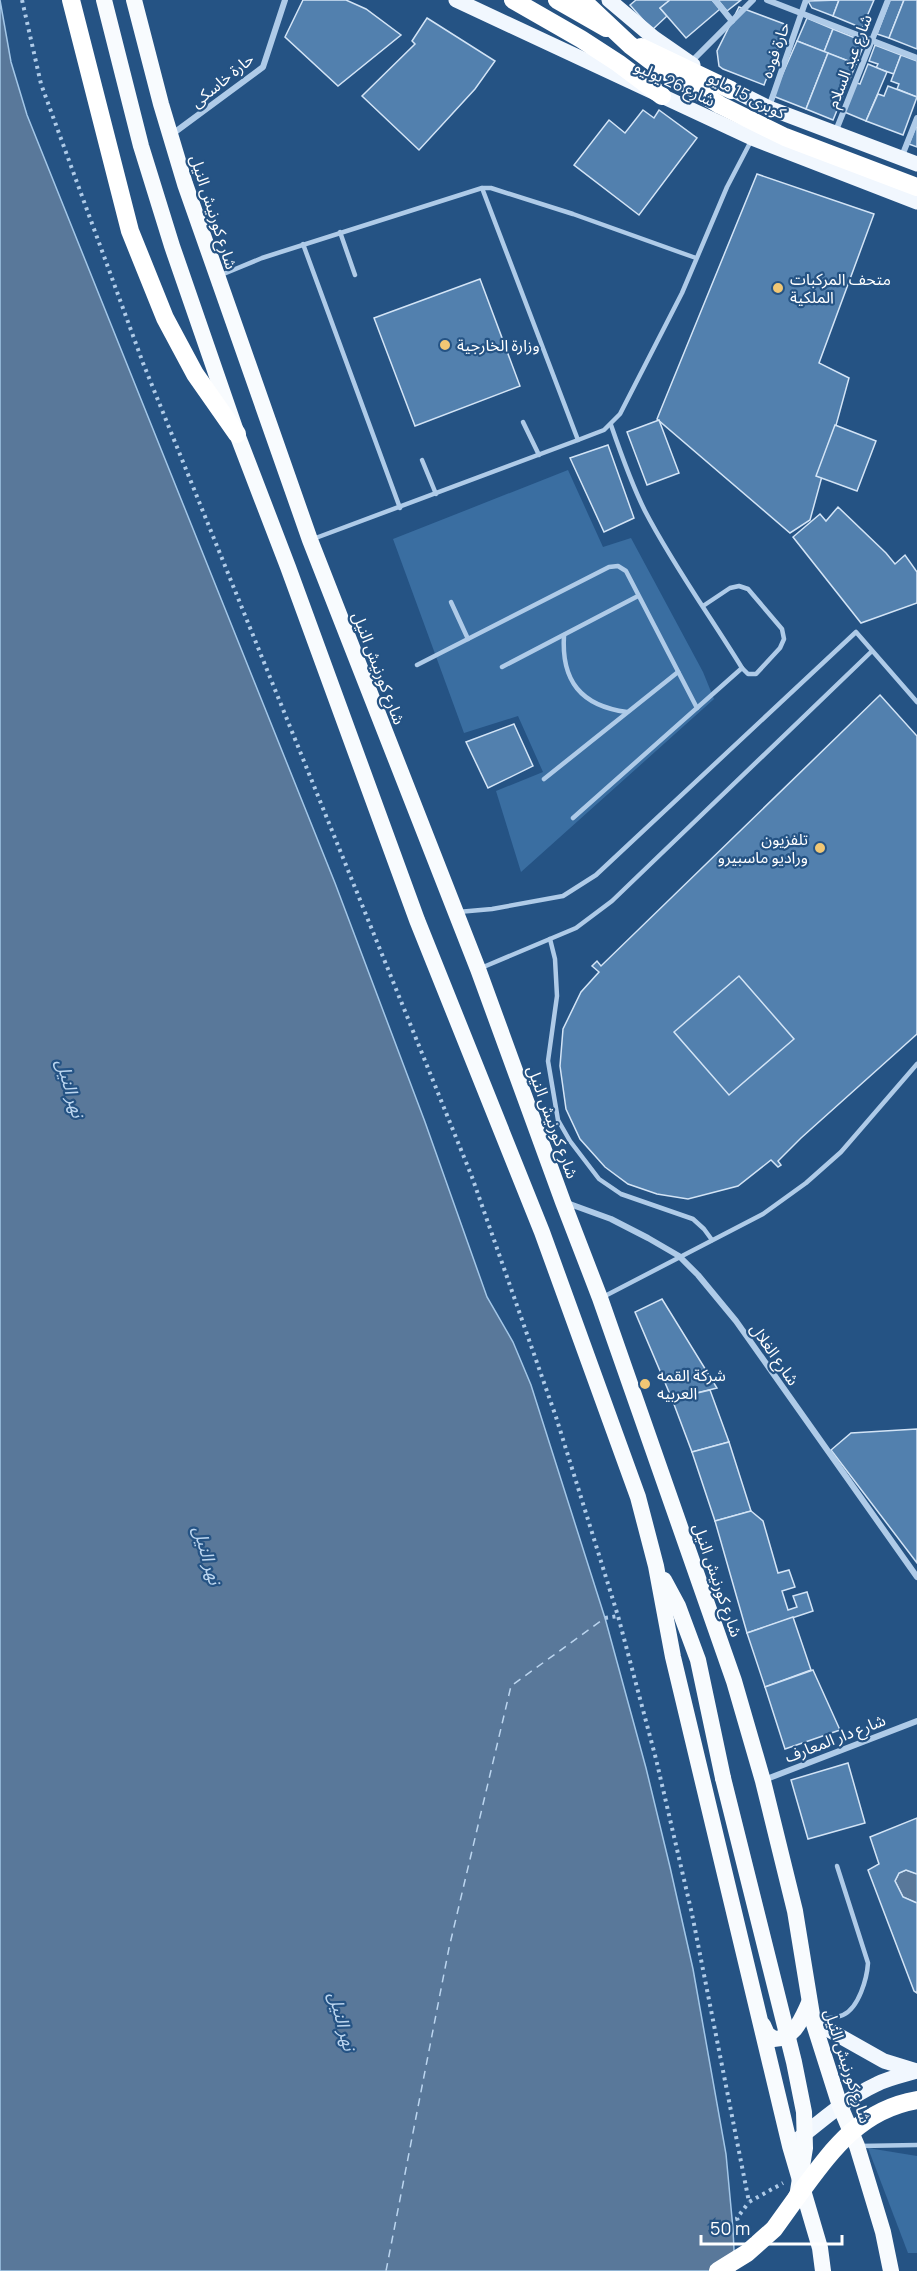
<svg xmlns="http://www.w3.org/2000/svg" width="917" height="2271" viewBox="0 0 917 2271" font-family="Manrope,'Noto Sans Arabic',sans-serif">
	<style>
		.green { fill: #3a6ea1 }
		.water { fill: #59789a; stroke: #a3c7e8; stroke-width: 1.5 }
		.lines { fill: none; stroke-linecap: round; stroke-linejoin: round }
		.ferry { stroke: #bbd5ef; stroke-width: 1.5; stroke-dasharray: 8 6; stroke-linecap: butt }
		.building { fill: #5280ae; stroke: #d3e4f6; stroke-width: 1.5 }
		.path { stroke: #afcbe8; stroke-width: 4; stroke-dasharray: 3 4.5; stroke-linecap: butt }
		.service { stroke: #afcbe8; stroke-width: 4.5 }
		.minor { stroke: #afcbe8; stroke-width: 6 }
		.primary { stroke: #f1f7fe; stroke-width: 15 }
		.trunk { stroke: #f8fbfe; stroke-width: 16 }
		.motorway { stroke: #fff; stroke-width: 18 }
		.trunk-bridge { stroke: #f8fbfe; stroke-width: 16 }
		.motorway-bridge { stroke: #fff; stroke-width: 18 }
		.poi-dot { fill: #f1c774; stroke: #255384; stroke-width: 2 }
		.labels { text-anchor: middle; dominant-baseline: central; stroke-width: 4.5; stroke-linejoin: round; paint-order: stroke }
		.street-label { font-size: 16px; fill: #fff; stroke: #255384 }
		.poi-label { font-size: 16px; fill: #fff; stroke: #255384; text-anchor: start }
		.water-label { font-size: 18px; font-style: italic; fill: #bbd5ef; stroke: #255384 }
	</style>
	<rect width="100%" height="100%" fill="#255384"/>
	<!-- green -->
	<g class="green">
		<polygon points="568,470 603,547 631,538 703,672 714,699 521,872 496,791 543,772 518,716 464,733 393,539"/>
		<polygon points="868,2148 917,2156 917,2253 908,2253"/>
	</g>
	<!-- water -->
	<g class="water">
		<polygon points="0,0 11,62 27,115 335,883 425,1122 487,1297 513,1342 531,1385 605,1618 646,1768 670,1867 693,1969 726,2154 733,2229 735,2271 0,2271"/>
		<polygon points="906,1870 917,1874 917,1903 903,1897 895,1881 899,1873"/>
	</g>
	<g class="lines">
		<!-- ferry -->
		<polyline class="ferry" points="386,2271 449,1948 511,1686 605,1618"/>
	</g>
	<!-- building -->
	<g class="building">
		<polygon points="303,0 346,0 366,9 401,35 338,86 285,37"/>
		<polygon points="636,0 670,0 660,8 667,16 652,30 630,5"/>
		<polygon points="670,0 712,0 720,9 686,38 660,8"/>
		<polygon points="718,0 741,0 727,11"/>
		<polygon points="839,0 833,16 812,8 808,1"/>
		<polygon points="839,0 874,0 862,28 833,16"/>
		<polygon points="890,0 904,0 889,38 877,34"/>
		<polygon points="904,0 917,0 917,49 889,38"/>
		<polygon points="739,7 787,25 764,85 723,69 719,66 717,51"/>
		<polygon points="427,18 495,61 475,89 419,150 362,96 415,44 412,41"/>
		<polygon points="807,18 833,29 824,52 797,41"/>
		<polygon points="833,29 865,42 856,64 824,52"/>
		<polygon points="797,41 828,53 806,109 773,96"/>
		<polygon points="875,45 901,55 894,74 876,68 878,64 869,61"/>
		<polygon points="828,53 856,64 833,120 806,109"/>
		<polygon points="901,55 917,61 917,97 897,89 899,84 891,81"/>
		<polygon points="868,64 887,72 866,121 842,111 854,82 860,84"/>
		<polygon points="888,86 917,97 903,135 866,121 878,94 884,96"/>
		<polygon points="643,110 654,118 659,110 697,138 639,215 574,165 609,120 625,133"/>
		<polygon points="917,124 917,147 909,144"/>
		<polygon points="757,174 874,214 819,363 849,378 810,520 790,533 657,419"/>
		<polygon points="480,279 520,386 415,426 374,318"/>
		<polygon points="659,420 679,473 647,485 627,432"/>
		<polygon points="835,425 876,441 857,491 816,476"/>
		<polygon points="608,445 634,518 604,532 570,458"/>
		<polygon points="838,507 886,553 895,564 905,555 917,572 917,603 861,623 793,537 820,514 826,521"/>
		<polygon points="880,695 917,736 917,1034 801,1138 778,1161 781,1165 778,1167 771,1160 738,1186 688,1199 657,1194 628,1184 605,1167 580,1139 566,1109 560,1066 563,1029 581,992 599,972 592,966 597,961 601,966"/>
		<polygon points="514,724 533,766 488,788 466,742"/>
		<polygon points="739,976 794,1039 729,1095 674,1032"/>
		<polygon points="662,1299 717,1388 672,1399 635,1312"/>
		<polygon points="710,1390 729,1442 692,1452 672,1399"/>
		<polygon points="917,1429 917,1563 831,1450 851,1433"/>
		<polygon points="729,1442 751,1511 715,1521 692,1452"/>
		<polygon points="751,1511 763,1521 778,1573 789,1570 795,1587 782,1591 788,1610 797,1607 793,1596 807,1592 813,1611 747,1633 715,1521"/>
		<polygon points="793,1617 811,1670 765,1687 747,1633"/>
		<polygon points="813,1670 840,1730 785,1749 765,1687"/>
		<polygon points="848,1763 865,1823 808,1839 791,1780"/>
		<polygon points="917,1818 917,1874 906,1870 899,1873 895,1881 903,1897 917,1903 917,1993 914,1991 868,1870 879,1864 870,1837"/>
	</g>
	<g class="lines">
		<!-- path -->
		<g class="path">
			<polyline points="22,0 41,84 143,363 472,1177 556,1417 618,1616 656,1759 692,1914 749,2202 783,2183"/>
			<polyline points="605,1618 618,1616"/>
			<polyline points="742,2235 737,2218 749,2202"/>
		</g>
		<!-- service -->
		<g class="service">
			<polyline points="482,188 578,440"/>
			<polyline points="340,232 355,275"/>
			<polyline points="303,244 400,508"/>
			<polyline points="221,275 262,258 482,188 491,188 573,214 696,258"/>
			<polyline points="523,422 539,455"/>
			<path d="M611 425C621 454 631 483 645 511 673 565 710 616 742 668L748 674H756L780 648 784 639 782 629 748 589 739 586 730 588 703 606"/>
			<polyline points="422,460 436,494"/>
			<polyline points="313,539 578,440 604,430 620,414 682,293 727,187 751,141"/>
			<polyline points="451,602 468,639"/>
			<path d="M564 635C561 681 581 706 627 712"/>
			<polyline points="417,665 609,567 618,566 626,571 697,708"/>
			<polyline points="502,667 638,596"/>
			<polyline points="544,779 678,672"/>
			<polyline points="573,818 742,668"/>
			<polyline points="458,912 492,909 563,896 596,875 856,632 917,702"/>
			<polyline points="550,939 555,959 557,996 548,1061 558,1120 570,1141 599,1179 621,1194 693,1219 704,1229 712,1240"/>
			<polyline points="481,968 576,928 612,901 872,651"/>
			<polyline points="603,1297 763,1214 806,1183 841,1152 917,1064"/>
			<path d="M818 2020C826 2018 836 2018 843 2015 859 2008 867 1978 868 1963L837 1866"/>
			<polyline points="860,2146 917,2145"/>
		</g>
		<!-- minor -->
		<g class="minor">
			<polyline points="715,0 732,21"/>
			<polyline points="767,0 917,58"/>
			<polyline points="690,63 753,0"/>
			<polyline points="769,107 806,0"/>
			<polyline points="835,133 888,0"/>
			<polyline points="171,135 263,67 285,0"/>
			<polyline points="902,156 917,118"/>
			<polyline points="567,1203 611,1219 648,1238 679,1256 698,1275 736,1321 917,1577"/>
			<polyline points="764,1780 917,1721"/>
		</g>
		<!-- primary -->
		<g class="primary">
			<polyline points="456,0 752,138 917,202"/>
			<polyline points="609,0 654,38 693,65"/>
			<polyline points="723,85 769,108 917,164"/>
			<polyline points="813,2021 884,2061 917,2071"/>
			<path d="M796 2141C822 2120 847 2098 877 2084 889 2078 904 2075 917 2071"/>
		</g>
		<!-- trunk -->
		<g class="trunk">
			<polyline points="104,0 141,146 172,246 237,434 288,567 417,920 542,1232 638,1497 656,1566 673,1657 790,2146 820,2248 823,2271"/>
			<polyline points="134,0 161,104 185,184 310,540 478,969 563,1202 600,1298 734,1681 763,1781 795,1911 813,2021 840,2106 857,2146 883,2232 891,2271"/>
			<polyline points="664,1580 678,1606 698,1660 723,1778"/>
			<path d="M763 2025 767 2034 774 2039C795 2038 801 2020 809 2003"/>
		</g>
		<!-- motorway -->
		<g class="motorway">
			<polyline points="71,0 130,231 165,318 195,374 237,434"/>
			<polyline points="513,0 581,39 618,63 662,96"/>
			<polyline points="557,0 606,28"/>
			<polyline points="641,47 731,90"/>
			<polyline points="718,2271 747,2253 774,2229 797,2197"/>
		</g>
		<!-- trunk-bridge -->
		<polyline class="trunk-bridge" points="723,1778 794,2062 804,2112 805,2148 797,2197"/>
		<!-- motorway-bridge -->
		<g class="motorway-bridge">
			<polyline points="582,0 630,45 659,67 720,105 785,137 917,187"/>
			<path d="M797 2197C830 2153 858 2110 917 2100"/>
		</g>
	</g>
	<!-- markers -->
	<g class="poi-dot">
		<circle cx="778" cy="288" r="6"/>
		<circle cx="445" cy="345" r="6"/>
		<circle cx="820" cy="848" r="6"/>
		<circle cx="645" cy="1384" r="6"/>
	</g>
	<g class="labels">
		<!-- street labels -->
		<g class="street-label">
			<text transform="translate(775 50) rotate(-71)">حارة فوده</text>
			<text transform="translate(849 61) rotate(-69)">شارع عبد السلام</text>
			<text transform="translate(222 80) rotate(-39)">حارة خاسكى</text>
			<text transform="translate(675 83) rotate(25)">شارع 26 يوليو</text>
			<text transform="translate(747 95) rotate(27)">كوبرى 15 مايو</text>
			<text transform="translate(214 212) rotate(72)">شارع كورنيش النيل</text>
			<text transform="translate(379 668) rotate(69)">شارع كورنيش النيل</text>
			<text transform="translate(553 1122) rotate(70)">شارع كورنيش النيل</text>
			<text transform="translate(775 1354) rotate(55)">شارع الغلال</text>
			<text transform="translate(718 1580) rotate(71)">شارع كورنيش النيل</text>
			<text transform="translate(835 1738) rotate(-21)">شارع دار المعارف</text>
			<text transform="translate(848 2066) rotate(72)">شارع كورنيش النيل</text>
		</g>
		<!-- poi labels -->
		<g class="poi-label">
			<text x="790" y="279">متحف المركبات<tspan x="790" dy="18">الملكية</tspan></text>
			<text x="457" y="345">وزارة الخارجية</text>
			<text x="808" y="839" text-anchor="end">تلفزيون<tspan x="808" dy="18">وراديو ماسبيرو</tspan></text>
			<text x="657" y="1375">شركة القمه<tspan x="657" dy="18">العربيه</tspan></text>
		</g>
		<!-- water labels -->
		<g class="water-label">
			<text transform="translate(71 1088) rotate(74)">نهر النيل</text>
			<text transform="translate(208 1555) rotate(74)">نهر النيل</text>
			<text transform="translate(343 2021) rotate(75)">نهر النيل</text>
		</g>
	</g>
	<!-- scale -->
	<path d="M701 2235v9h141v-9" fill="none" stroke="#ffffff" stroke-width="3"/>
	<text x="710" y="2235" font-size="18" fill="#ffffff" stroke="#255384" stroke-width="4.5" paint-order="stroke">50 m</text>
</svg>
